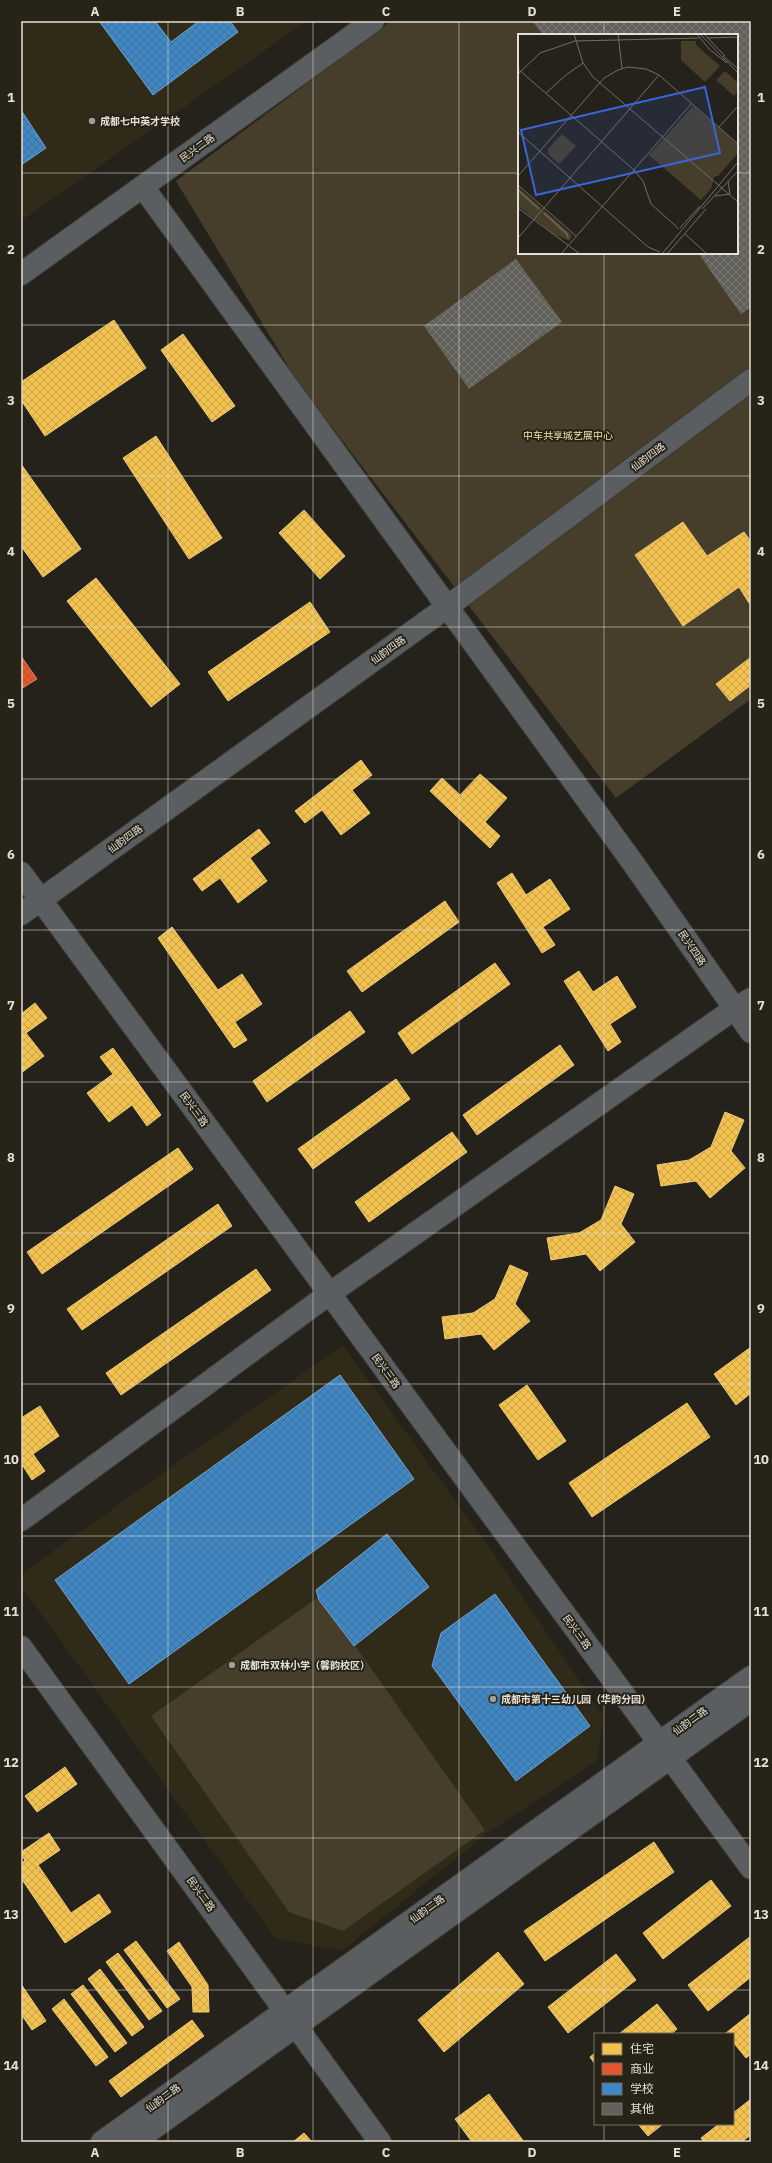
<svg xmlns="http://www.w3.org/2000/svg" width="772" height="2163" viewBox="0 0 772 2163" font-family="'IBM Plex Sans','Noto Sans SC',sans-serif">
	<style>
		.built { fill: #302a18 }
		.green { fill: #463e2b; fill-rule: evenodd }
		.homes { fill: url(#homes-cross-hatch); stroke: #eeca77 }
		.shops { fill: url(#shops-cross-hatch); stroke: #e48061 }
		.schools { fill: url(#schools-cross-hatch); stroke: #70a2cb }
		.building { fill: url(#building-cross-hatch) }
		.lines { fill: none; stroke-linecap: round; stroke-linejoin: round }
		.minor-casing { stroke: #3e3c36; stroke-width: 24 }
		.minor { stroke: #5a5e60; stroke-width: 22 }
		.grid { fill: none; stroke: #e3e0d8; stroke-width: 1; stroke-opacity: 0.55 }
		.poi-dot { fill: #a09e96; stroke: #282317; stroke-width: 1.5 }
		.labels { text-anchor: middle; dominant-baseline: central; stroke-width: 4; stroke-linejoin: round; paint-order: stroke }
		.poi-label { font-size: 10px; font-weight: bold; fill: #e3e0d8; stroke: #282317; text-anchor: start }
		.street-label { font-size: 10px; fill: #e3e0d8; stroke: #282317 }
		.park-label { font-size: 10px; fill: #f5e1aa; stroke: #282317 }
		.inset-river { fill: none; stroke: #6b6148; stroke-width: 2 }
		.inset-road { fill: none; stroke: #706e67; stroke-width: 1 }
		.view { fill: #3b64d8; fill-opacity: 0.15; stroke: #3b64d8; stroke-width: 2 }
		.inset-edge { fill: none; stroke: #e3e0d8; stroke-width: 2 }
		.neatline { fill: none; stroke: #e3e0d8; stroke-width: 1.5 }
		.grid-label { font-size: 13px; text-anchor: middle; font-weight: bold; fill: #e3e0d8 }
	</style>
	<defs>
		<pattern id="homes-cross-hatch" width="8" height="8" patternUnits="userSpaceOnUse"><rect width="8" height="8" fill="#f2c14e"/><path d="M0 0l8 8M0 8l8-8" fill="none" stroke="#c6a24b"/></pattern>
		<pattern id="shops-cross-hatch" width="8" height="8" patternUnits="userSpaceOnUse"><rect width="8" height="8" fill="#e4572e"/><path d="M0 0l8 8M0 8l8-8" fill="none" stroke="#b45134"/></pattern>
		<pattern id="schools-cross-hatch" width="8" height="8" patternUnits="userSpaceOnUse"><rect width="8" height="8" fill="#3f88c5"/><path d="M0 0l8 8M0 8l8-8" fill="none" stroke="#417097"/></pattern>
		<pattern id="building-cross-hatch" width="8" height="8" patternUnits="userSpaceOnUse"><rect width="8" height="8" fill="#63615b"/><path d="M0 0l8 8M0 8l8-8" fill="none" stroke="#797772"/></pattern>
	</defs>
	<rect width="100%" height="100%" fill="#24221b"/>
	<!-- built -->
	<g class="built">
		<polygon points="21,21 307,21 21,221"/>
		<polygon points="343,1345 501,1564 603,1716 597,1760 490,1831 342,1951 275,1938 21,1586 21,1574"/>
	</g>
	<!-- green -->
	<g class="green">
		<path d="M391 21H751V699L616 798 299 384 176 181ZM519 35H737V253H519Z"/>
		<polygon points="320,1596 485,1830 343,1931 289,1912 151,1716"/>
	</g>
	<!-- homes -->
	<g class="homes">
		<polygon points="114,320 146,368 45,436 21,400 21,382"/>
		<polygon points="183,334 235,406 212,422 161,350"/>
		<polygon points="156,436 222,538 189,559 123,458"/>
		<polygon points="21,464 81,549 43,577 21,546"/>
		<polygon points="304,510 345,556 320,579 279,533"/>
		<polygon points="683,522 707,556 744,532 751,542 751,602 749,603 739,587 683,626 635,555"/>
		<polygon points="96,578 180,684 151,707 67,601"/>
		<polygon points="310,602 330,632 228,701 208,672"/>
		<polygon points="751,657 751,685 730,701 716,684"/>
		<polygon points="361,760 372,775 352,790 370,813 341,835 322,810 305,823 295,811"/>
		<polygon points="480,774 507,798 485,822 500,836 490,848 430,791 442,778 460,795"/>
		<polygon points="259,829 270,843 250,858 267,881 238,903 220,878 202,891 193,879"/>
		<polygon points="512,873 526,895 550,879 570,909 543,927 555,945 542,953 497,883"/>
		<polygon points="445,901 459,922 362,992 347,971"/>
		<polygon points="172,927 218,990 242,974 262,1004 235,1022 247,1040 234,1048 158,938"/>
		<polygon points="495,963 510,984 412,1054 398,1033"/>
		<polygon points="579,971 593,992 617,976 636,1007 610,1024 621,1042 608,1051 564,981"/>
		<polygon points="35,1003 47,1018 26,1033 44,1056 21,1073 21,1014"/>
		<polygon points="350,1011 365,1032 267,1102 253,1081"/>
		<polygon points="560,1045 574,1065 477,1135 463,1115"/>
		<polygon points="113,1048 161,1115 147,1126 132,1105 109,1122 87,1093 113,1074 100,1057"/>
		<polygon points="396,1079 410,1099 313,1169 298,1149"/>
		<polygon points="725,1112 744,1120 731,1151 745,1168 710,1198 696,1181 661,1186 657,1165 689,1160 711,1147"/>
		<polygon points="452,1132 467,1152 369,1222 355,1202"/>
		<polygon points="178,1148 193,1169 42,1274 27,1252"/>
		<polygon points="615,1186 634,1194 621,1224 635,1242 600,1271 586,1254 551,1260 547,1238 579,1233 601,1220"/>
		<polygon points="218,1204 232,1226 82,1330 67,1309"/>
		<polygon points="510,1265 528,1273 515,1304 530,1321 494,1350 481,1334 445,1339 442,1317 473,1313 495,1299"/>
		<polygon points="256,1269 271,1290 121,1395 106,1373"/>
		<polygon points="751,1347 751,1393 736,1405 714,1374"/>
		<polygon points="527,1385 566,1441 538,1460 499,1405"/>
		<polygon points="687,1403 710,1437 592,1517 569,1483"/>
		<polygon points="40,1406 59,1436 33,1454 45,1471 32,1480 21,1463 21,1418"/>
		<polygon points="65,1767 77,1784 37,1812 25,1796"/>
		<polygon points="49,1833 60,1850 38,1865 71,1913 99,1894 111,1912 65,1943 21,1878 21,1863 25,1861 21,1852"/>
		<polygon points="654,1842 674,1872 545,1961 524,1931"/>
		<polygon points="711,1880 731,1906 663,1959 643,1933"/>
		<polygon points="751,1936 751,1977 708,2011 688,1985"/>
		<polygon points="136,1941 180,1999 167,2008 124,1950"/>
		<polygon points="179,1942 208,1985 209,2012 193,2012 192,1987 167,1951"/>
		<polygon points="498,1952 524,1984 444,2052 418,2020"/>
		<polygon points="118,1953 162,2011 149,2020 106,1962"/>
		<polygon points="616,1954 636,1980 568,2033 548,2007"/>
		<polygon points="100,1969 144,2027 132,2036 88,1979"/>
		<polygon points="21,1984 46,2021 32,2030 21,2014"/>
		<polygon points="83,1985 127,2043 115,2052 71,1994"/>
		<polygon points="64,1999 108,2057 96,2066 52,2009"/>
		<polygon points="657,2004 677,2029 671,2034 619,2034"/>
		<polygon points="751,2013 751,2054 746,2058 733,2042 733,2034 726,2033"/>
		<polygon points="192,2020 204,2036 121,2097 109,2081"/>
		<polygon points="595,2053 595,2064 590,2057"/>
		<polygon points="489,2094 524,2142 472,2142 455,2119"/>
		<polygon points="751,2099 751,2135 741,2142 704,2142 701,2138 719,2124 733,2124 733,2113"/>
		<polygon points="638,2124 663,2124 648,2136"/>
		<polygon points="304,2133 312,2142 293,2142"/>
	</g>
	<!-- shops -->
	<polygon class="shops" points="21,656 37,679 21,689"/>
	<!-- schools -->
	<g class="schools">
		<polygon points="99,21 155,21 171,42 199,21 230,21 238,32 153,95"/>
		<polygon points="21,110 46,148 21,165"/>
		<polygon points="340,1375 414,1479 129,1684 55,1580"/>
		<polygon points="387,1534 429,1587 354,1646 319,1600 316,1590"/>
		<polygon points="495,1594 590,1726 516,1781 432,1666 441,1633"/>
	</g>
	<!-- building -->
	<g class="building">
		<polygon points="538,21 751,21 751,307 741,314 698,253 737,253 737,35 543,35 534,23"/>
		<polygon points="516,259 562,322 469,389 424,326"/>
	</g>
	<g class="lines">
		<!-- minor casing -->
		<g class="minor-casing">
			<g id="minor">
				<polyline points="143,187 633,863 751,1032"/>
				<polyline points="21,274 373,21"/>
				<polyline points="21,873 751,1868"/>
				<polyline points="21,914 447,607 751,380"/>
				<polyline points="21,1520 329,1294 734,1009 751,999"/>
				<polyline points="21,1647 380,2142"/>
				<polyline points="102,2142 751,1677"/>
				<polyline points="134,2142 751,1700"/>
			</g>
		</g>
		<!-- minor -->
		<use href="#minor" class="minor"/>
	</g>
	<!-- grid -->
	<path class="grid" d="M168 21V2142M313 21V2142M459 21V2142M604 21V35M21 173H519M737 173H751M604 253V2034M21 325H751M21 476H751M21 627H751M21 779H751M21 930H751M21 1082H751M21 1233H751M21 1384H751M21 1536H751M21 1687H751M21 1838H751M21 1990H751M604 2124V2142"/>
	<!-- markers -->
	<g class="poi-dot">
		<circle cx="92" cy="121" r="4"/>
		<circle cx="232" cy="1665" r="4"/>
		<circle cx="493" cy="1699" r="4"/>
	</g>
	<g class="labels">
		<!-- poi labels -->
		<g class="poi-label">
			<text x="100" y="121">成都七中英才学校</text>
			<text x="240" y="1665">成都市双林小学（馨韵校区）</text>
			<text x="501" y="1699">成都市第十三幼儿园（华韵分园）</text>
		</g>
		<!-- street labels -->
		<g class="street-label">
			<text transform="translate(197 148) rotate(-36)">民兴二路</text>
			<text transform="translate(648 457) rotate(-37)">仙韵四路</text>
			<text transform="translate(388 650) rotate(-36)">仙韵四路</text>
			<text transform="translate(125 839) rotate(-36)">仙韵四路</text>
			<text transform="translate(692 948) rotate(55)">民兴四路</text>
			<text transform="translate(194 1109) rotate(54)">民兴三路</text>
			<text transform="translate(386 1371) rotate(54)">民兴三路</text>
			<text transform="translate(577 1632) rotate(54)">民兴三路</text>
			<text transform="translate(690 1721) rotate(-36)">仙韵二路</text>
			<text transform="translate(201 1894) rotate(54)">民兴二路</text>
			<text transform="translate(427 1909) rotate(-36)">仙韵二路</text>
			<text transform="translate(163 2098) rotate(-36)">仙韵二路</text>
		</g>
		<!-- park labels -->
		<g class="park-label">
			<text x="568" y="435">中车共享城艺展中心</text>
		</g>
	</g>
	<!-- overview -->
	<g transform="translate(518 34)">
		<rect width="220" height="220" fill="#24221b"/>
		<path d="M163 7H178V11L202 32 187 48 163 26ZM207 37 220 49V57L216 62 198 46ZM175 72 220 110V119L200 142 196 143 193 155 183 166 131 121ZM44 100 58 112 41 130 30 120V115ZM0 153 54 201 52 207 37 201 0 172Z" fill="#463e2b"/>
		<path class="inset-river" d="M0 156 21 175M26 179 49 200 50 204"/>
		<path class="inset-road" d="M56 0 65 29 75 43 220 168M100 0 104 34M179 0 191 15 209 29M182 0 220 39M186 0 207 22M189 4 220 3M205 22 220 35M0 35 116 136 125 147 133 170 161 195M0 40 22 19 57 7 181 4M28 59 48 41 65 29M201 93 220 72M0 98 130 213 142 218M0 142 86 44 100 36 110 33 128 35 141 41 220 110M0 151 58 202M197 162 212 160 210 147M0 174 62 220M184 175 220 137M162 194 182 172M167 200 189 220M0 204 141 41M43 220 174 69M144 220 220 128M149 220 188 175"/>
		<path class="view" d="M187 53 202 119 18 161 3 96Z"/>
		<rect width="220" height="220" class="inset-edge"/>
	</g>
	<!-- border -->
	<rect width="772" height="2163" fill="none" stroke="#282317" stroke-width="44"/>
	<!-- legend -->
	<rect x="594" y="2033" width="140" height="92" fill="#282317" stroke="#736f64"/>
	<rect x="602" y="2043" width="20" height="12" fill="#f2c14e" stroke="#736f64"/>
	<text x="630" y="2053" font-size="12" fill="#e3e0d8">住宅</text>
	<rect x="602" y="2063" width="20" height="12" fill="#e4572e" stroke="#736f64"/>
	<text x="630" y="2073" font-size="12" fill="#e3e0d8">商业</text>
	<rect x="602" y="2083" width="20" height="12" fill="#3f88c5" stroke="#736f64"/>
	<text x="630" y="2093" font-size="12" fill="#e3e0d8">学校</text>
	<rect x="602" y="2103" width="20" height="12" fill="#63615b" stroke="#736f64"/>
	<text x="630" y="2113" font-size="12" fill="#e3e0d8">其他</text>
	<rect x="22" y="22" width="728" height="2119" class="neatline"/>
	<g class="grid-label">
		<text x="95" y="16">A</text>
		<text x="240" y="16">B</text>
		<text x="386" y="16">C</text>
		<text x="532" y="16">D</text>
		<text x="677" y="16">E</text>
		<text x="11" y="102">1</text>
		<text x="761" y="102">1</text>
		<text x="11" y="254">2</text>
		<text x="761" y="254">2</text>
		<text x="11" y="405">3</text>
		<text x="761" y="405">3</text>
		<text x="11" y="556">4</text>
		<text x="761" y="556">4</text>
		<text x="11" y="708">5</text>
		<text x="761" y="708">5</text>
		<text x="11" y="859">6</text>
		<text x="761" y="859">6</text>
		<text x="11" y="1010">7</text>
		<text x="761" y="1010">7</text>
		<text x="11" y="1162">8</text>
		<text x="761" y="1162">8</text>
		<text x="11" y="1313">9</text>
		<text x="761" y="1313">9</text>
		<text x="11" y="1464">10</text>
		<text x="761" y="1464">10</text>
		<text x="11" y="1616">11</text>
		<text x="761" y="1616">11</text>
		<text x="11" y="1767">12</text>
		<text x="761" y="1767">12</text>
		<text x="11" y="1919">13</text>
		<text x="761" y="1919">13</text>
		<text x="11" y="2070">14</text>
		<text x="761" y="2070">14</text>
		<text x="95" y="2157">A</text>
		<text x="240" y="2157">B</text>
		<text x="386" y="2157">C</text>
		<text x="532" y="2157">D</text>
		<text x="677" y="2157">E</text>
	</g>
</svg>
